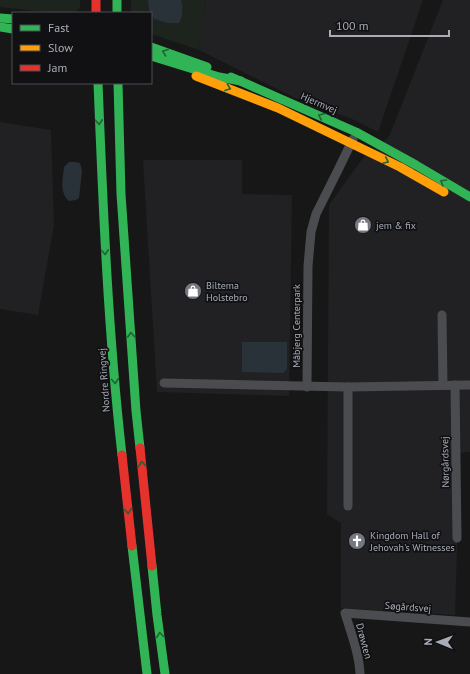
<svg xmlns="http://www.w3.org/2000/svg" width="470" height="674" viewBox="0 0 470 674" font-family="'PT Sans',sans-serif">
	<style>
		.built { fill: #212123 }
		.green { fill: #1d241e }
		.water { fill: #2a3239 }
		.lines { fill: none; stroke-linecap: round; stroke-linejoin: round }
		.street { stroke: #4b4c50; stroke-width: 9 }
		.fast { stroke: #30b455; stroke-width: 9 }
		.slow { stroke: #ff9f0a; stroke-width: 9 }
		.jam { stroke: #e5322d; stroke-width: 9 }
		.oneway { stroke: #206234 }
		.labels { text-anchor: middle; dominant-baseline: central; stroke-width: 3.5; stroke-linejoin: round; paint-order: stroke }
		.street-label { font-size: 10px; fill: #a8adb8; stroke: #111113 }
		.poi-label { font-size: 10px; fill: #a8adb8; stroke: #111113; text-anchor: start }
	</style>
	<rect width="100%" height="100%" fill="#171717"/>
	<!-- built -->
	<g class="built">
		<polygon points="206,0 423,0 378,132 352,119 295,98 199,50 200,28 203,12"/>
		<polygon points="443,0 470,0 470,452 460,453 455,615 341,608 341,523 327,514 329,205 363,158 389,137"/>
		<polygon points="0,122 51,130 54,225 38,315 0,309"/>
		<polygon points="143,160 242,160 242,194 292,195 289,396 157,392"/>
	</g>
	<!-- green -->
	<g class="green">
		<polygon points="0,0 80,0 80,8 74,13 54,13 0,7"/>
		<path d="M131 0H206C201 17 200 33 199 50L151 34V13H131Z"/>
	</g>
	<!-- water -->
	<g class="water">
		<path d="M148 0H181C183 7 183 17 179 23H168L154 19 149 10Z"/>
		<path d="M69 162H75L80 163 82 171 79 198 76 200 69 201C59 192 63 179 64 167Z"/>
		<polygon points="242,342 287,342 287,369 283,373 242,372"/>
	</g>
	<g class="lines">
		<!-- street -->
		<g class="street">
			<polyline points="442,315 443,385"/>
			<polyline points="164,383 348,387 470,385"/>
			<polyline points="455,385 457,538"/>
			<polyline points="307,387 308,266 311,232 316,214 339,168 353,139"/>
			<polyline points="348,506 348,387"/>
			<path d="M360 674C359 653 351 633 345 613L470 622"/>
		</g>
		<!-- fast -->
		<g class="fast">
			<polyline points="117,0 117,13"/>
			<polyline points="0,18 13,19"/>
			<polyline points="0,27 13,29"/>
			<polyline points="151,47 207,67"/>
			<polyline points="151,56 219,77 241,81"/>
			<polyline points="231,77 356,132 416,165 470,197"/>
			<path d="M98 83C103 207 108 332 122 455"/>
			<polyline points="118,83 121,194 136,411 140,448"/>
			<polyline points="132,546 147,674"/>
			<polyline points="152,566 157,615 165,674"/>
		</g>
		<!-- slow -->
		<polyline class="slow" points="196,76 278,108 400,167 444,192"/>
		<!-- jam -->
		<g class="jam">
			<polyline points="96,0 96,13"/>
			<polyline points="140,448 152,566"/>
			<polyline points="122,455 132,546"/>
		</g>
	</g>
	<!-- one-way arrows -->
	<defs><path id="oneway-chevron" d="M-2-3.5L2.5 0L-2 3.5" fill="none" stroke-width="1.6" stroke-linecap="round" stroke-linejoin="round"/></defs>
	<g class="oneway">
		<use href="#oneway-chevron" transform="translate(165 52) rotate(-160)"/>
		<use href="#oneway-chevron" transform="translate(228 88) rotate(20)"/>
		<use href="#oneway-chevron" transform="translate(321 116) rotate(-155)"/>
		<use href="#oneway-chevron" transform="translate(99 122) rotate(87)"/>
		<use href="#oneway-chevron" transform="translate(386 161) rotate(25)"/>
		<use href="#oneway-chevron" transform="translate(443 182) rotate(-149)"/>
		<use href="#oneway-chevron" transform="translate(105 252) rotate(86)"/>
		<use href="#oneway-chevron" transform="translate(131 335) rotate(-94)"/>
		<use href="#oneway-chevron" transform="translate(115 381) rotate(86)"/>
		<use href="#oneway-chevron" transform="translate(142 464) rotate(-96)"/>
		<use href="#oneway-chevron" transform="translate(128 511) rotate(84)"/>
		<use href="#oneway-chevron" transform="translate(160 635) rotate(-97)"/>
	</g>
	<!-- icons -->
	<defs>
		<g id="shop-disc" transform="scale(0.9)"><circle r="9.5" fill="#757880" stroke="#111113"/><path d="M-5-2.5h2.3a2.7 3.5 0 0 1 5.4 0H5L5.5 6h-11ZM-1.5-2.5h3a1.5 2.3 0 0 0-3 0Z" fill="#fff"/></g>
		<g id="church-disc" transform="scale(0.9)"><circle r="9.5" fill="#757880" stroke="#111113"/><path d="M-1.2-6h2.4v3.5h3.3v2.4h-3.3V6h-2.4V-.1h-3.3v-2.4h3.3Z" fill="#fff"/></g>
	</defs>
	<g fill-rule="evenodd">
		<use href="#shop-disc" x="363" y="225"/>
		<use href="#shop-disc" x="193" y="291"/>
		<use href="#church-disc" x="357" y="541"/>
	</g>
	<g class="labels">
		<!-- street labels -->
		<g class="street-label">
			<text transform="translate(319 103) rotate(24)">Hjermvej</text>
			<text transform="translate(296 326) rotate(-90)">Måbjerg Centerpark</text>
			<text transform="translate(104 380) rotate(-94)">Nordre Ringvej</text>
			<text transform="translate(445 462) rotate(-91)">Nørgårdsvej</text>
			<text transform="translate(408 607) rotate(4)">Søgårdsvej</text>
			<text transform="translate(364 641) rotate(75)">Drøwten</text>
		</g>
		<!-- poi labels -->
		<g class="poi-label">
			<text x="376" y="225">jem &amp; fix</text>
			<text x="206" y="285">Biltema<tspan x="206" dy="12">Holstebro</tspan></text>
			<text x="370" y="535">Kingdom Hall of<tspan x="370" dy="12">Jehovah's Witnesses</tspan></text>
		</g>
	</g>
	<!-- legend -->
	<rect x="12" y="12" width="140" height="72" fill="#111113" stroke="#4d4f55"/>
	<rect x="20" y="25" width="20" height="6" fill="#30b455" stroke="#4d4f55"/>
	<text x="48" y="32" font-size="12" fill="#a8adb8">Fast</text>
	<rect x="20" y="45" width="20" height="6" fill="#ff9f0a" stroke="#4d4f55"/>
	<text x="48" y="52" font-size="12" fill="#a8adb8">Slow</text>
	<rect x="20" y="65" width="20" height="6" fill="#e5322d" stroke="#4d4f55"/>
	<text x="48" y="72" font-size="12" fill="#a8adb8">Jam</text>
	<!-- north arrow -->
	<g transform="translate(438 642) rotate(271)" stroke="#111113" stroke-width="3" paint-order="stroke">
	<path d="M0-3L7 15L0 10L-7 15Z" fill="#a8adb8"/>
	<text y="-6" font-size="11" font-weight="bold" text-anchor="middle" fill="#a8adb8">N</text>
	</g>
	<!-- scale -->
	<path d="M330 30v6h119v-6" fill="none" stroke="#a8adb8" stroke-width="2"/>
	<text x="336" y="30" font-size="12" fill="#a8adb8" stroke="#111113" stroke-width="3" paint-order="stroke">100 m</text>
</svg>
